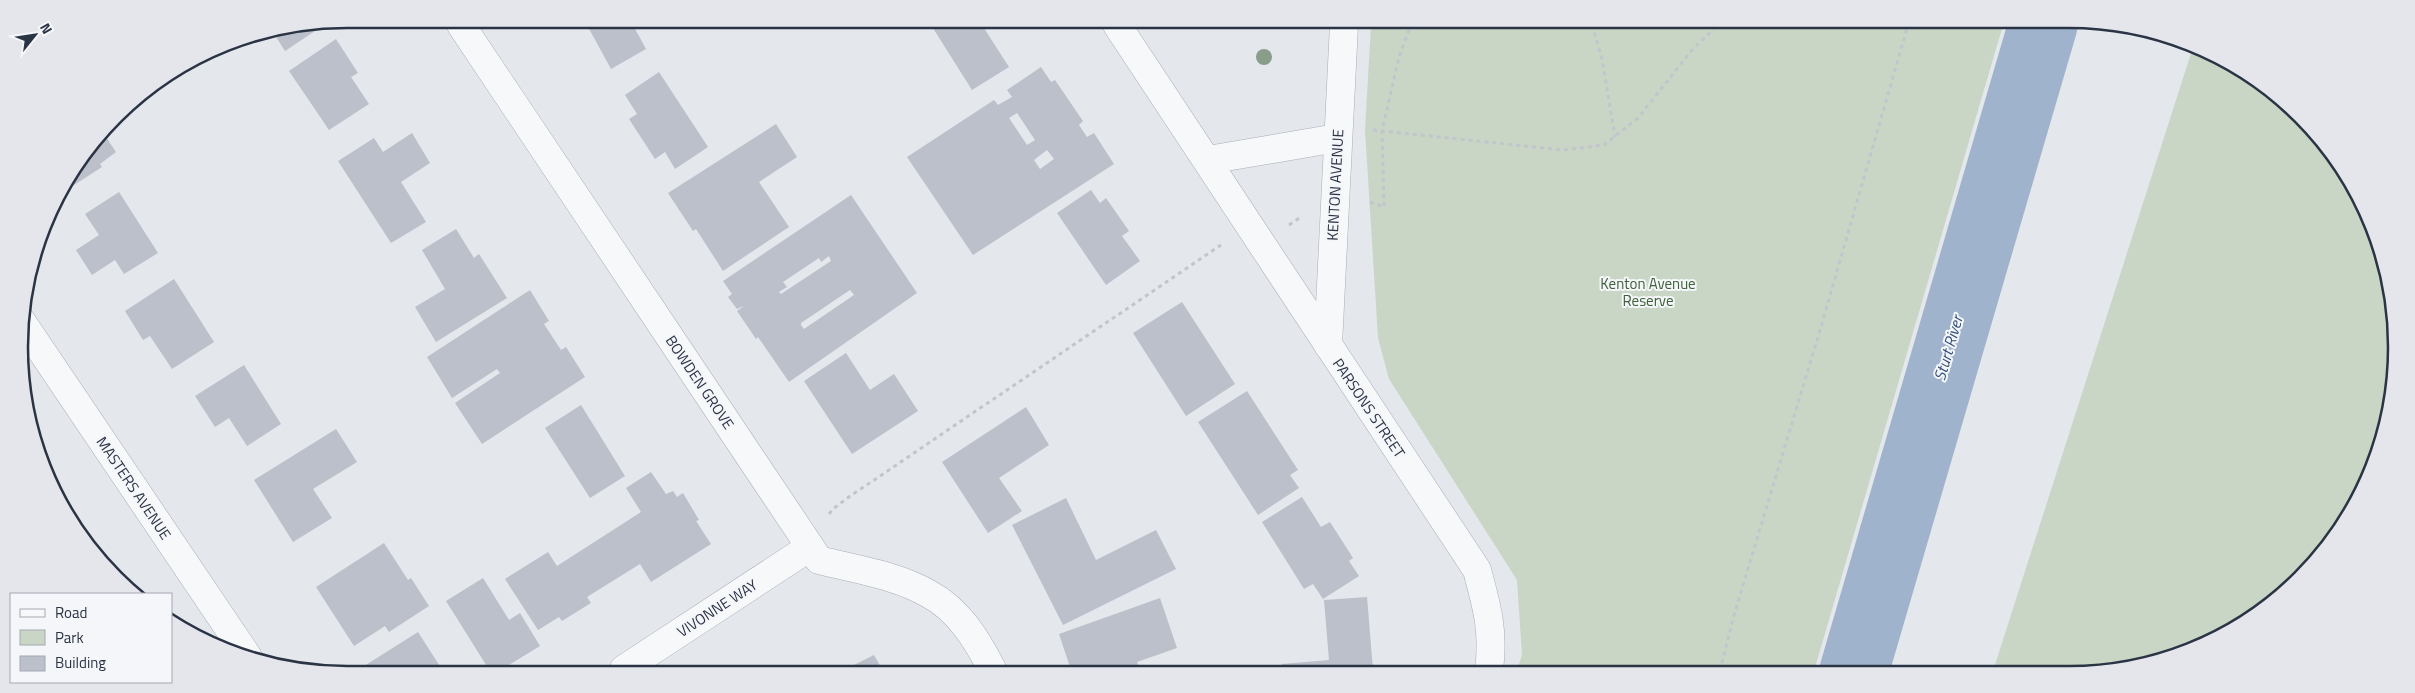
<svg xmlns="http://www.w3.org/2000/svg" width="2415" height="693" viewBox="0 0 2415 693" font-family="'Titillium Web',sans-serif">
	<style>
		.green { fill: #c9d6c5 }
		.lines { fill: none; stroke-linecap: round; stroke-linejoin: round }
		.river { stroke: #9fb4cc; stroke-width: 69 }
		.building { fill: #bbc0ca; fill-rule: evenodd }
		.street-casing { stroke: #a9aeb7; stroke-width: 29 }
		.path { stroke: #c2c5cb; stroke-width: 3; stroke-dasharray: 4 4; stroke-linecap: butt }
		.street { stroke: #f7f8fa; stroke-width: 28 }
		.tree { fill: #899d89 }
		.labels { text-anchor: middle; dominant-baseline: central; stroke-width: 4; stroke-linejoin: round; paint-order: stroke }
		.street-label { font-size: 15px; fill: #2b3445; stroke: #f4f6f9 }
		.park-label { font-size: 15px; fill: #3f6138; stroke: #f4f6f9 }
		.water-label { font-size: 16px; font-style: italic; fill: #34527a; stroke: #f4f6f9 }
		.rim { fill: none; stroke: #2b3445; stroke-width: 2.5 }
	</style>
	<rect width="100%" height="100%" fill="#e4e7ec"/>
	<!-- green -->
	<g class="green">
		<polygon points="1371,25 2003,25 1814,671 1517,670 1522,655 1517,580 1389,379 1378,338 1365,130"/>
		<polygon points="2194,44 2250,74 2300,115 2341,164 2371,221 2390,282 2396,346 2390,410 2362,492 2300,578 2213,641 2111,671 1993,671"/>
	</g>
	<g class="lines">
		<!-- river -->
		<polyline class="river" points="1854,671 2043,25"/>
	</g>
	<!-- building -->
	<g class="building">
		<polygon points="283,25 324,25 285,51 271,29"/>
		<polygon points="587,25 633,25 646,49 611,69"/>
		<polygon points="931,25 982,25 1009,67 972,90"/>
		<polygon points="336,39 358,73 351,77 369,104 329,130 289,71"/>
		<path d="M1041 67 1051 82 1055 80 1083 121 1079 125 1087 137 1094 133 1114 164 973 255 907 157 994 100 998 105 1012 97 1007 90ZM1017 113 1035 140 1027 145 1009 118ZM1047 150 1054 159 1040 169 1034 160Z"/>
		<polygon points="659,72 708,147 675,169 665,152 655,159 629,119 637,114 625,95"/>
		<polygon points="776,124 797,157 759,182 789,227 723,271 696,229 693,231 668,193"/>
		<polygon points="412,133 430,163 401,182 426,222 391,243 338,161 374,138 383,152"/>
		<polygon points="104,134 116,152 100,164 102,167 57,196"/>
		<polygon points="1091,190 1100,203 1106,198 1129,231 1122,236 1140,261 1106,285 1057,213"/>
		<polygon points="119,192 158,253 124,274 115,260 92,275 76,250 99,235 85,214"/>
		<path d="M851 195 917 293 789 382 758 337 756 339 737 311 744 306 737 309 728 297 732 294 723 281ZM829 256 831 261 781 294 779 292 787 287 783 282 819 258 821 262ZM850 290 854 295 804 329 801 325V323Z"/>
		<polygon points="456,229 474,258 479,254 507,298 436,342 415,307 445,289 422,250"/>
		<polygon points="174,279 214,342 172,369 150,336 143,340 125,311"/>
		<polygon points="530,290 549,321 544,324 561,350 566,347 585,377 482,444 455,403 500,373 497,369 452,398 427,357"/>
		<polygon points="1182,302 1235,384 1186,416 1133,333"/>
		<polygon points="846,353 870,390 894,374 918,411 852,454 804,381"/>
		<polygon points="244,365 281,424 247,446 229,418 215,427 195,396"/>
		<polygon points="1247,391 1298,470 1290,475 1299,488 1258,515 1198,422"/>
		<polygon points="581,405 625,476 590,498 545,428"/>
		<polygon points="1026,407 1049,445 999,478 1022,511 988,533 942,462"/>
		<polygon points="336,429 357,462 313,489 332,518 293,542 254,480"/>
		<polygon points="651,472 666,494 673,491 677,497 683,493 699,520 696,521 711,544 651,582 640,564 587,597 591,603 562,621 559,617 538,630 505,579 548,552 557,566 641,512 626,488"/>
		<polygon points="1302,497 1321,527 1330,522 1353,558 1349,561 1359,576 1323,599 1313,584 1304,589 1262,522"/>
		<polygon points="1066,498 1096,560 1156,530 1176,569 1063,625 1012,525"/>
		<polygon points="384,543 408,580 411,578 429,606 389,632 385,626 354,646 316,587"/>
		<polygon points="483,578 509,620 520,613 540,646 504,668 488,668 446,601"/>
		<polygon points="1367,597 1373,670 1282,670 1282,664 1329,660 1324,600"/>
		<polygon points="1160,598 1177,648 1137,662 1140,670 1071,670 1059,634"/>
		<polygon points="418,632 441,668 361,668"/>
		<polygon points="874,655 882,669 846,669"/>
	</g>
	<g class="lines">
		<!-- street casing -->
		<g class="street-casing">
			<g id="street">
				<path d="M461 25 819 560C854 569 897 575 929 594 959 610 977 640 992 669"/>
				<path d="M1117 25 1477 570C1487 607 1494 631 1489 670"/>
				<polyline points="1208,160 1337,138"/>
				<polyline points="20,319 248,657"/>
				<polyline points="1328,345 1344,25"/>
				<polyline points="624,669 810,547"/>
			</g>
		</g>
		<!-- path -->
		<g class="path">
			<polyline points="1592,25 1602,59 1615,137"/>
			<polyline points="1373,130 1563,150 1604,145 1638,118 1692,50 1718,25"/>
			<polyline points="1370,202 1384,207 1382,131 1399,57 1411,25"/>
			<polyline points="1289,225 1301,217"/>
			<polyline points="829,514 833,509 846,499 1221,245"/>
			<polyline points="1720,671 1734,615 1818,337 1908,25"/>
		</g>
		<!-- street -->
		<use href="#street" class="street"/>
	</g>
	<!-- trees -->
	<circle class="tree" cx="1264" cy="57" r="8"/>
	<g class="labels">
		<!-- street labels -->
		<g class="street-label">
			<text transform="translate(1335 185) rotate(-87)">KENTON AVENUE</text>
			<text transform="translate(700 382) rotate(56)">BOWDEN GROVE</text>
			<text transform="translate(1369 408) rotate(56)">PARSONS STREET</text>
			<text transform="translate(134 488) rotate(56)">MASTERS AVENUE</text>
			<text transform="translate(717 608) rotate(-33)">VIVONNE WAY</text>
		</g>
		<!-- park labels -->
		<g class="park-label">
			<text x="1648" y="283">Kenton Avenue<tspan x="1648" dy="17">Reserve</tspan></text>
		</g>
		<!-- water labels -->
		<g class="water-label">
			<text transform="translate(1948 348) rotate(-74)">Sturt River</text>
		</g>
	</g>
	<!-- crop -->
	<path d="M0 0H2415V693H0ZM347 28H2069A319 319 0 0 1 2388 347V347A319 319 0 0 1 2069 666H347A319 319 0 0 1 28 347V347A319 319 0 0 1 347 28Z" fill="#e4e6eb" fill-rule="evenodd"/>
	<path class="rim" d="M347 28H2069A319 319 0 0 1 2388 347V347A319 319 0 0 1 2069 666H347A319 319 0 0 1 28 347V347A319 319 0 0 1 347 28Z"/>
	<!-- legend -->
	<rect x="10" y="593" width="162" height="90" fill="#f4f6f9" stroke="#a4a8b1"/>
	<rect x="20" y="609" width="25" height="8" fill="#f7f8fa" stroke="#a4a8b1"/>
	<text x="55" y="618" font-size="15" fill="#2b3445">Road</text>
	<rect x="20" y="630" width="25" height="15" fill="#c9d6c5" stroke="#a4a8b1"/>
	<text x="55" y="643" font-size="15" fill="#2b3445">Park</text>
	<rect x="20" y="656" width="25" height="15" fill="#bbc0ca" stroke="#a4a8b1"/>
	<text x="55" y="668" font-size="15" fill="#2b3445">Building</text>
	<!-- north arrow -->
	<g transform="translate(35 35) rotate(60)" stroke="#f4f6f9" stroke-width="4" paint-order="stroke">
	<path d="M0-4L9 19L0 12L-9 19Z" fill="#2b3445"/>
	<text y="-8" font-size="14" font-weight="bold" text-anchor="middle" fill="#2b3445">N</text>
	</g>
</svg>
